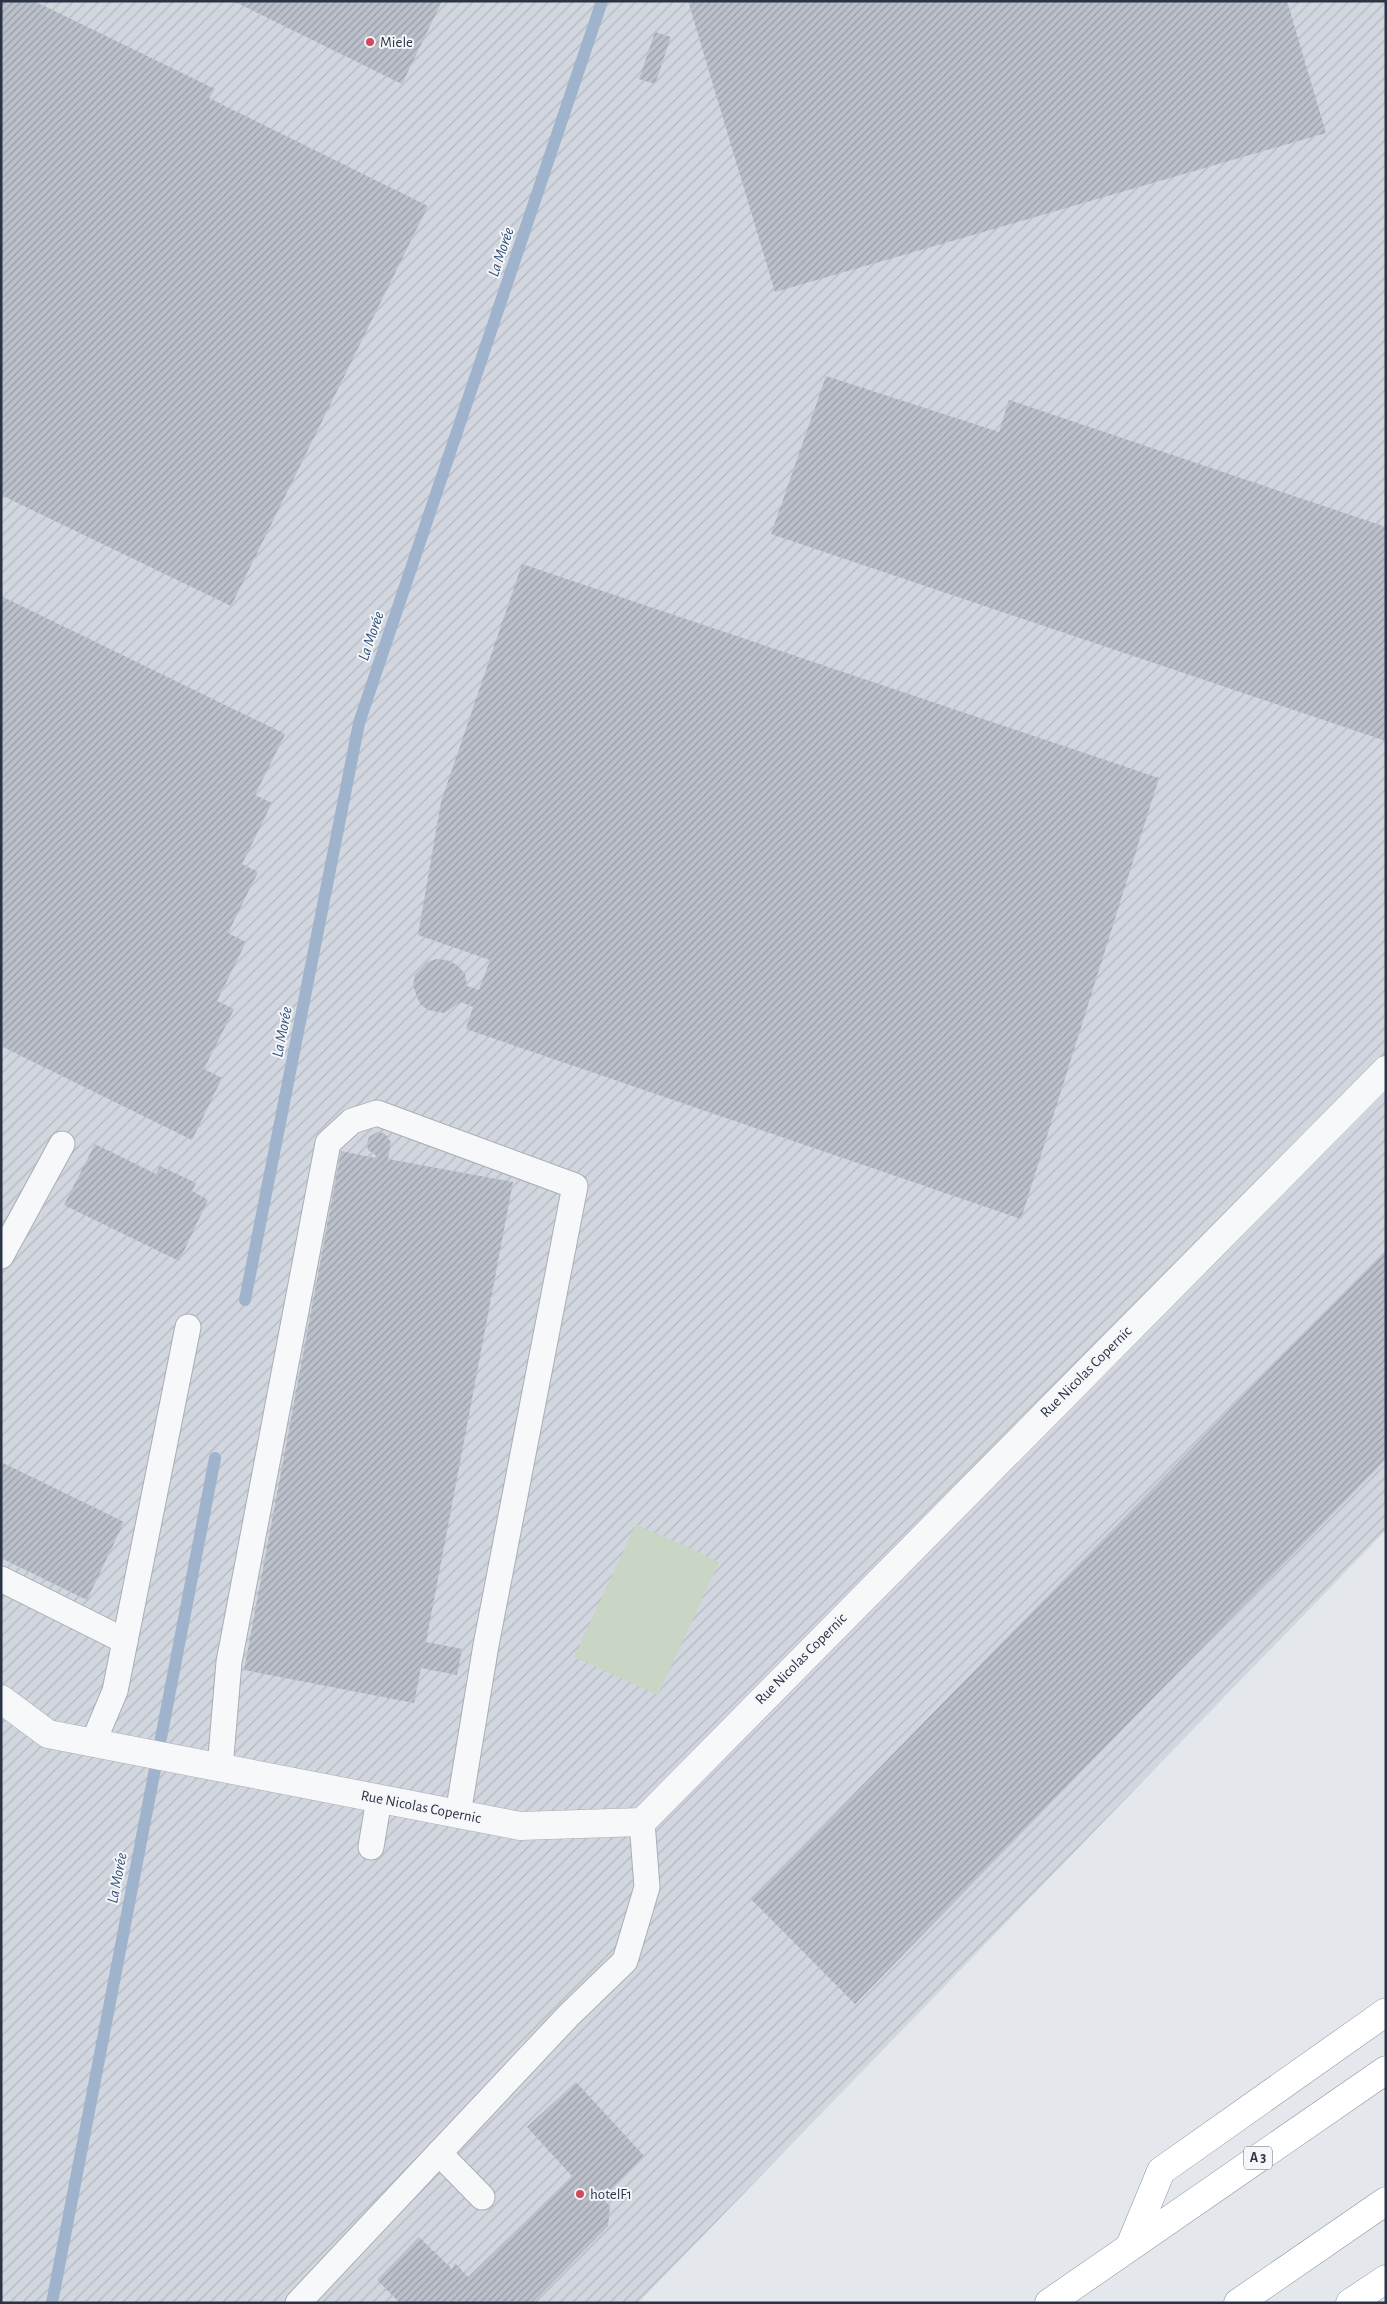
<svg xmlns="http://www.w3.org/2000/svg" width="1387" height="2304" viewBox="0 0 1387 2304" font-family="'Alegreya Sans',sans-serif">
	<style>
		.industrial { fill: url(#industrial-furrows) }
		.garden { fill: #c9d6c5 }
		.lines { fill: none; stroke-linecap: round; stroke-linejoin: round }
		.stream { stroke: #9fb4cc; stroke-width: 12 }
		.building { fill: url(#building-hatch) }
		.lane-casing { stroke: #a9aeb7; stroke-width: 27 }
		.street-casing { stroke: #a9aeb7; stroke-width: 29 }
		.highway-casing { stroke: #8b94a3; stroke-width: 29 }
		.lane { stroke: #f7f8fa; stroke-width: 25 }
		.street { stroke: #f7f8fa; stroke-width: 28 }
		.highway { stroke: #fff; stroke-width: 28 }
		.poi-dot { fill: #d1495b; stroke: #f4f6f9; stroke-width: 2 }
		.labels { text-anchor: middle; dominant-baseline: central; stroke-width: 4; stroke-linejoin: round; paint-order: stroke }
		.shield { fill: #f4f6f9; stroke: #676e7b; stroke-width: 1 }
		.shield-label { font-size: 14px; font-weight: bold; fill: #2b3445 }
		.poi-label { font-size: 15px; fill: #2b3445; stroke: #f4f6f9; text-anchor: start }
		.street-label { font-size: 15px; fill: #2b3445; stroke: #f4f6f9 }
		.water-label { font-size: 16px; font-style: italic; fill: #34527a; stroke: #f4f6f9 }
	</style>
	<defs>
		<pattern id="industrial-furrows" width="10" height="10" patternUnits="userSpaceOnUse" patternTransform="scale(1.25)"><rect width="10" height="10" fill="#d2d6de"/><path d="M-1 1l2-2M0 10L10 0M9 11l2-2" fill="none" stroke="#b4b8c0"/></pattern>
		<pattern id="building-hatch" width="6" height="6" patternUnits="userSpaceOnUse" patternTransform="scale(1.25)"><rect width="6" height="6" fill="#bbc0ca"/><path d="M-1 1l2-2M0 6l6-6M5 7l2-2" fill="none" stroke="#989da6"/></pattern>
	</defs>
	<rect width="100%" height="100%" fill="#e4e7ec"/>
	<!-- industrial -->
	<polygon class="industrial" points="1,1 1386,1 1386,1530 638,2303 1,2303"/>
	<!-- garden -->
	<polygon class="garden" points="636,1524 719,1562 658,1695 574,1657"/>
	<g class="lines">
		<!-- stream -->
		<g class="stream">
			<polyline points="245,1300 359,723 602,1"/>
			<polyline points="52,2303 215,1458"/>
		</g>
	</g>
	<!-- building -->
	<g class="building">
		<polygon points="1,1 34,1 215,89 209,98 428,206 231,606 1,495"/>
		<polygon points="233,1 442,1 402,84"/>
		<polygon points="688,1 1287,1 1326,133 775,292"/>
		<polygon points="655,32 671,37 655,84 639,79"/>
		<polygon points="826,376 999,432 1009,400 1386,527 1386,741 771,534"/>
		<polygon points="522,564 1159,778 1021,1219 466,1029 473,1007 461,1002 444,1013 428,1010 420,1004 413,986 415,975 427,962 437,959 447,960 457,965 465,974 467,986 479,990 490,960 418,935 441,802"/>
		<polygon points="1,596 285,734 255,795 272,803 242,864 258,872 228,933 246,942 217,1001 234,1009 204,1069 222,1078 192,1140 1,1046"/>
		<polygon points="377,1132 385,1134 391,1142 388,1159 513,1182 426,1642 462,1649 457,1675 421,1668 414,1703 244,1670 341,1151 375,1158 376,1155 368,1150 367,1143 369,1137"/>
		<polygon points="95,1144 156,1174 160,1166 196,1183 192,1191 208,1200 179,1261 64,1205"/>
		<polygon points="1386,1250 1386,1459 855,2004 751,1899"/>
		<polygon points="1,1462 124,1522 87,1600 1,1558"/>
		<polygon points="576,2082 644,2156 602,2198 610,2206 608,2226 532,2303 400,2303 377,2280 419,2237 452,2269 455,2263 468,2277 572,2176 527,2127"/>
	</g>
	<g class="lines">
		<!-- lane casing -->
		<g class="lane-casing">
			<g id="lane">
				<polyline points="1,1256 62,1144"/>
				<polyline points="1,1579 125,1641"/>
				<polyline points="93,1743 115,1691 188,1327"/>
				<polyline points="220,1768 229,1662 328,1143 352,1121 377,1113 575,1186 486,1645 458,1814"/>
				<polyline points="371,1847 379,1799"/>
				<polyline points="439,2153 482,2197"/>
				<polyline points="298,2303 569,2015 625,1961 647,1887 642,1822"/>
			</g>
		</g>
		<!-- street casing -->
		<g class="street-casing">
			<polyline id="street" points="1,1699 48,1734 458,1814 520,1826 642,1822 1386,1070"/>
		</g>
		<!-- highway casing -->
		<g class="highway-casing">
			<g id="highway">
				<polyline points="1130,2246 1161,2171 1386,2012"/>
				<polyline points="1049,2303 1386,2070"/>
				<polyline points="1238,2303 1386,2201"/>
				<polyline points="1350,2303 1386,2279"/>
			</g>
		</g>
		<!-- lane -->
		<use href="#lane" class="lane"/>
		<!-- street -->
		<use href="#street" class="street"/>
		<!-- highway -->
		<use href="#highway" class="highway"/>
	</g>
	<!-- markers -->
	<g class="poi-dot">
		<circle cx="370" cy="42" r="5"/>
		<circle cx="580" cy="2194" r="5"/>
	</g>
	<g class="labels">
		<!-- shield labels -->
		<rect class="shield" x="1244" y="2146.5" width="28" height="23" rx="4"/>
		<g class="shield-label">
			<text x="1258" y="2158">A 3</text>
		</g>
		<!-- poi labels -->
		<g class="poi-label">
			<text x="380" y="42">Miele</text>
			<text x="590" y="2194">hotelF1</text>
		</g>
		<!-- street labels -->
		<g class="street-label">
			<text transform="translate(1086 1372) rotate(-45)">Rue Nicolas Copernic</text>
			<text transform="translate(801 1659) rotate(-45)">Rue Nicolas Copernic</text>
			<text transform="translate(421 1807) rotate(11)">Rue Nicolas Copernic</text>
		</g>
		<!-- water labels -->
		<g class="water-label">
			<text transform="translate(501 252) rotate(-71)">La Morée</text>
			<text transform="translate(371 636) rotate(-71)">La Morée</text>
			<text transform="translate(282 1032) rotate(-79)">La Morée</text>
			<text transform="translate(117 1878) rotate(-79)">La Morée</text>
		</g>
	</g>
	<!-- border -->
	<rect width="1387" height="2304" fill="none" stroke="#2b3445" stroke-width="5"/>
</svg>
